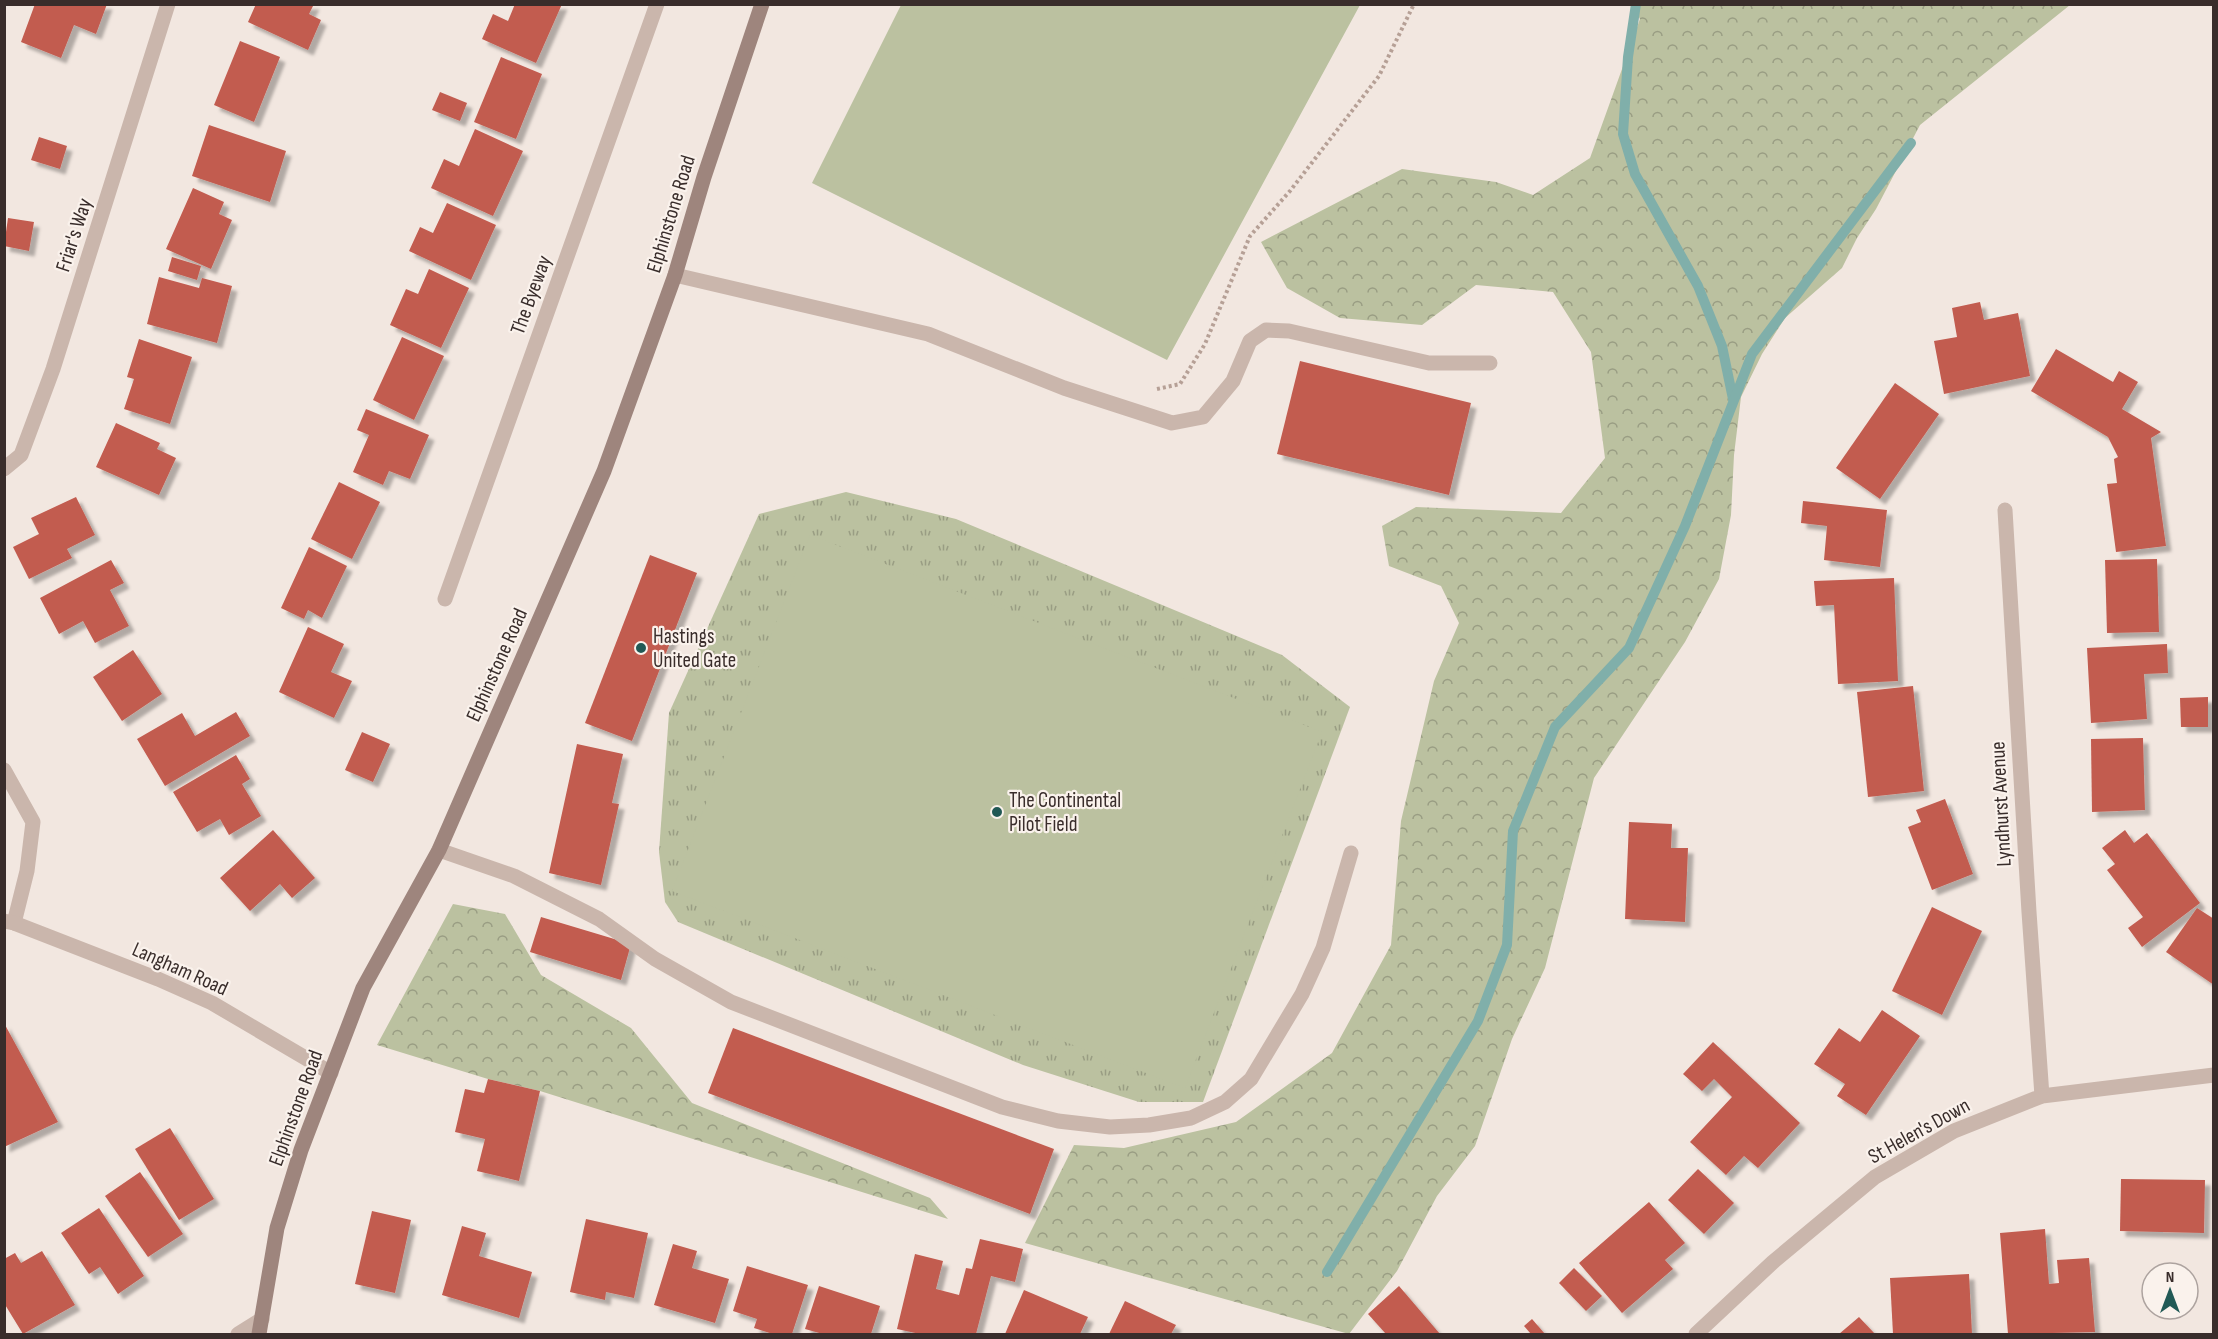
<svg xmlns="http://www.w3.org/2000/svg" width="2218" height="1339" viewBox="0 0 2218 1339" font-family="'Sofia Sans Condensed',sans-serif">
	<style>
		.grass { fill: url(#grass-tufts) }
		.forest { fill: url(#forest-crowns) }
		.pitch { fill: #bbc1a0 }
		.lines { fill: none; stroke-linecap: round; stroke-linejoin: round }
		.stream { stroke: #80afaa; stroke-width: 10 }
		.building { fill: #c25b4f; filter: url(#shadow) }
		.path { stroke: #b6a096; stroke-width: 4; stroke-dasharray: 3 3; stroke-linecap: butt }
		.lane { stroke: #cab6ac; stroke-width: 15 }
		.street { stroke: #cab6ac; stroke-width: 15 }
		.secondary { stroke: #9e857d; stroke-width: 15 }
		.poi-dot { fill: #215955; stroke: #faf2ec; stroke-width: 2 }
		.labels { text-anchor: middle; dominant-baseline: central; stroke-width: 4.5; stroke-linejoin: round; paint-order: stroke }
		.street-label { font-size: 21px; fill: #392d2b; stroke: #faf2ec }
		.poi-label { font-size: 21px; fill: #392d2b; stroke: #faf2ec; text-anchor: start }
	</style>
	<defs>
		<pattern id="grass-tufts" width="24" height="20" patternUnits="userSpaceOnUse" patternTransform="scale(1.5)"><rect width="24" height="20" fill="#bbc1a0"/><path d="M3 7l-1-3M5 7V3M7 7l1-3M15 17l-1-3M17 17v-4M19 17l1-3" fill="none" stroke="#999d83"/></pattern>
		<pattern id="forest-crowns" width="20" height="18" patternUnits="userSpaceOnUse" patternTransform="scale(1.5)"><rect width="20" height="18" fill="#bbc1a0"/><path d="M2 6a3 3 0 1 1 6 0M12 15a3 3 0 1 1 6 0" fill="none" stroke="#999d83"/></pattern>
		<filter id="shadow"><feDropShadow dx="5.5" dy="5.5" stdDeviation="1.5" flood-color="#0004"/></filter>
	</defs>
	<rect width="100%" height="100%" fill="#f2e7e0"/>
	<!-- grass -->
	<polygon class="grass" points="846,492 956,519 1282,655 1350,707 1203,1102 1139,1102 1023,1065 678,922 665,902 659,852 669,713 759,514"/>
	<!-- forest -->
	<g class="forest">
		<polygon points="1632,5 2070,5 1920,125 1876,209 1857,238 1842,268 1785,318 1762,354 1741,397 1734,455 1731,515 1719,579 1685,642 1594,778 1545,968 1512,1039 1475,1146 1437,1196 1397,1271 1349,1334 1025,1243 1074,1145 1124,1148 1236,1122 1332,1053 1391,945 1401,821 1434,681 1459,623 1441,586 1389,566 1382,526 1416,507 1561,513 1605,458 1591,352 1553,292 1476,285 1422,325 1340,318 1287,288 1261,242 1402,169 1496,182 1533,195 1590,158 1640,19"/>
		<polygon points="453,904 505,914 541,975 631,1028 692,1103 930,1198 948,1219 540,1091 488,1079 377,1045"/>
	</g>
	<!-- pitch -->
	<g class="pitch">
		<polygon points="901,5 901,4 1360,5 1167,360 812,183"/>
		<polygon points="810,535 1322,732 1185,1088 672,891"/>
	</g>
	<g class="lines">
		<!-- stream -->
		<g class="stream">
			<polyline points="1636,4 1628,57 1623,134 1635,174 1698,286 1722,346 1733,399"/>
			<polyline points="1327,1272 1478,1021 1507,945 1513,831 1555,727 1629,648 1685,526 1752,354 1911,143"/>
		</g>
	</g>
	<!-- building -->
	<g class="building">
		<polygon points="35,4 107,4 96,34 74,25 61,58 21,42"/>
		<polygon points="256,4 314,4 309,14 321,20 308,50 248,22"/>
		<polygon points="515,4 562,4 536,63 482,39 493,14 508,21"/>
		<polygon points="240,41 280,57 254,122 214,105"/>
		<polygon points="501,57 542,74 516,139 474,122"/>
		<polygon points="440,92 467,103 460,121 432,110"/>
		<polygon points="209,125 286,151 270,202 192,176"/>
		<polygon points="475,129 523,151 493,216 431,188 444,159 459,166"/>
		<polygon points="39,137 67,146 60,169 31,160"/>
		<polygon points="193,188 224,202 219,214 232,220 211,269 166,249"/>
		<polygon points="447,203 496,225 471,280 409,251 420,227 433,233"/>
		<polygon points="8,218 34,222 29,251 4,246"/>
		<polygon points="172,257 201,266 197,280 168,271"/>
		<polygon points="429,269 469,288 441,348 390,325 406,289 418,294"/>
		<polygon points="159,277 199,288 202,278 232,286 217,343 147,324"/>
		<polygon points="1980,302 1984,320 2018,313 2030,376 1944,394 1934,341 1957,337 1952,308"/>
		<polygon points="402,337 444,356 414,420 373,400"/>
		<polygon points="139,339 192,357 170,424 124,409 134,379 127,377"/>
		<polygon points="2056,349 2113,382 2119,371 2138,382 2122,409 2161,432 2151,438 2166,546 2116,552 2107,484 2117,483 2114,459 2118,457 2108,437 2031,391"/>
		<polygon points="1300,361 1471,403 1449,495 1277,454"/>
		<polygon points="1895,383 1939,414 1880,499 1836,468"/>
		<polygon points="366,409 429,435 410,479 389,471 383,485 353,472 369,435 357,430"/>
		<polygon points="116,423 160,443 157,449 176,458 159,495 96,467"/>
		<polygon points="339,482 380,502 352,559 311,539"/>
		<polygon points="76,497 95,535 67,549 72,558 29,579 13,547 39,534 31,518"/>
		<polygon points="1803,501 1887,510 1880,567 1824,560 1827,526 1801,523"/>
		<polygon points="309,547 347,566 322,618 308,610 304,619 281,608"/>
		<polygon points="650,555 697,573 632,741 585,723"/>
		<polygon points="2157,559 2159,632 2107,633 2105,560"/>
		<polygon points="111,560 124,583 110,590 129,626 95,643 83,621 59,634 40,598"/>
		<polygon points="1894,578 1898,681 1838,684 1834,605 1816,606 1814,581"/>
		<polygon points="308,627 344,644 331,672 352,681 334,718 279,692"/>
		<polygon points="2167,644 2168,673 2144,674 2147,719 2091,723 2087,648"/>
		<polygon points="133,650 162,694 122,721 93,677"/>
		<polygon points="1913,686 1924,791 1868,797 1857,692"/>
		<polygon points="2208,697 2208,727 2181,727 2180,698"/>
		<polygon points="236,712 250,736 165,786 137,739 182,713 195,736"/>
		<polygon points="362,732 390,744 373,782 345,770"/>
		<polygon points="2143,738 2145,810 2092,812 2091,739"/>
		<polygon points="577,744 623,754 612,803 619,804 601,885 549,873"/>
		<polygon points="236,755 250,779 242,784 261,816 229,835 220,819 197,832 173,792"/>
		<polygon points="1945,799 1973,874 1932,890 1908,827 1921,822 1916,810"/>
		<polygon points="1629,822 1672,824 1671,848 1688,848 1685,922 1625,919"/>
		<polygon points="273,830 315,878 292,898 280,884 250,911 220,878"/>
		<polygon points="2125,830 2134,843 2147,833 2200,903 2142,947 2128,928 2143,917 2107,870 2115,864 2102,848"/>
		<polygon points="1932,907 1982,931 1942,1015 1892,991"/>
		<polygon points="2197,908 2214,919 2214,985 2166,952"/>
		<polygon points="541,917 631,944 621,980 530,952"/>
		<polygon points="1882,1010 1920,1036 1866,1115 1837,1096 1845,1084 1814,1064 1839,1028 1860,1042"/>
		<polygon points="4,1023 58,1122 4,1147"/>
		<polygon points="733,1028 1054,1149 1030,1214 708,1093"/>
		<polygon points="1713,1042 1800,1123 1758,1168 1744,1156 1726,1175 1690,1142 1732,1097 1714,1079 1702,1091 1683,1074"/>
		<polygon points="488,1079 540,1091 519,1181 477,1171 485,1139 455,1132 465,1089 484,1093"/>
		<polygon points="170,1128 214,1199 179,1220 135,1149"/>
		<polygon points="1698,1169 1734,1203 1704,1234 1668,1200"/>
		<polygon points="140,1172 183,1234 148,1257 105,1196"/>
		<polygon points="2121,1179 2205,1180 2204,1233 2120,1231"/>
		<polygon points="1649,1202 1685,1243 1665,1260 1673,1269 1622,1313 1579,1263"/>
		<polygon points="99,1208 144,1276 118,1294 100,1267 89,1274 61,1233"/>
		<polygon points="372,1211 411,1220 395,1293 355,1284"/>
		<polygon points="586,1219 648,1233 634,1298 606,1292 605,1300 570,1292"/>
		<polygon points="462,1226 486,1233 479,1256 532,1272 519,1318 442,1295"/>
		<polygon points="2045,1229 2049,1284 2059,1283 2057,1260 2089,1258 2095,1332 2008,1334 2000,1233"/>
		<polygon points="980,1239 1023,1249 1015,1282 991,1276 976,1334 920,1334 897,1329 915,1254 943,1261 936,1289 959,1295 966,1268 972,1269"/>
		<polygon points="673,1244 697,1251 692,1268 729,1279 715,1323 654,1305"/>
		<polygon points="42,1251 75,1305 23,1334 4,1303 4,1259 15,1253 21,1263"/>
		<polygon points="747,1266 808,1285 792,1334 773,1334 754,1328 757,1319 733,1311"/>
		<polygon points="1574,1268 1602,1296 1586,1311 1559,1283"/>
		<polygon points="1969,1274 1972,1334 1893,1334 1890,1278"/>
		<polygon points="819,1286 880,1306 871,1334 823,1334 805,1329"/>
		<polygon points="1399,1286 1440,1334 1386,1334 1368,1314"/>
		<polygon points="1024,1290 1088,1317 1080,1334 1005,1334"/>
		<polygon points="1125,1301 1176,1325 1171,1334 1109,1334"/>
		<polygon points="1859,1317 1875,1334 1839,1334"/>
		<polygon points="1532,1319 1545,1334 1531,1334 1524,1326"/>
	</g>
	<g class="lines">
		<!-- path -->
		<polyline class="path" points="1157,389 1180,384 1205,344 1250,236 1290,191 1379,76 1414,4"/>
		<!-- lane -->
		<g class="lane">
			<polyline points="675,275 928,334 1064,388 1172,423 1203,417 1233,381 1250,341 1266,330 1289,331 1429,363 1490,363"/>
			<polyline points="439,850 514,876 599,919 655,959 731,1002 1002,1107 1058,1121 1110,1127 1149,1125 1191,1118 1225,1102 1251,1079 1302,994 1323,948 1351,853"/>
		</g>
		<!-- street -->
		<g class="street">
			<polyline points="4,469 21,455 53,369 168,4"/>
			<polyline points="2005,510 2029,912 2042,1096"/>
			<polyline points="445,599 657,4"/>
			<polyline points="4,770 33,822 27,871 14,923"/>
			<polyline points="4,921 14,923 158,979 212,1003 331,1073"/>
			<polyline points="238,1334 262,1319"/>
			<polyline points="1696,1334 1773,1262 1875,1177 1954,1131 2042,1096 2214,1075"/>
		</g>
		<!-- secondary -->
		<polyline class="secondary" points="259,1334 277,1228 301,1150 363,988 439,850 604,471 675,275 704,177 762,4"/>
	</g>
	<!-- markers -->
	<g class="poi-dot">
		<circle cx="641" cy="648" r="6"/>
		<circle cx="997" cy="812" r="6"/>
	</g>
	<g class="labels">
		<!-- street labels -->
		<g class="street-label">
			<text transform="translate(671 214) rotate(-73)">Elphinstone Road</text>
			<text transform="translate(74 235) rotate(-72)">Friar's Way</text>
			<text transform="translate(531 295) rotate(-70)">The Byeway</text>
			<text transform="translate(497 665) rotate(-66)">Elphinstone Road</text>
			<text transform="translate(2001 804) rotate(-93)">Lyndhurst Avenue</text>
			<text transform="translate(180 969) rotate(24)">Langham Road</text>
			<text transform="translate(296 1108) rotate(-70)">Elphinstone Road</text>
			<text transform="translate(1919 1131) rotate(-29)">St Helen's Down</text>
		</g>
		<!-- poi labels -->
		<g class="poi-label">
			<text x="653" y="636">Hastings<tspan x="653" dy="24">United Gate</tspan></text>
			<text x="1009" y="800">The Continental<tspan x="1009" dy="24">Pilot Field</tspan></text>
		</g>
	</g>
	<!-- border -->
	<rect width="2218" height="1339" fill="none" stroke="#392d2b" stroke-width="12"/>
	<!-- north arrow -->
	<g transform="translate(2170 1291)"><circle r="28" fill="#faf2ec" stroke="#ada39f" stroke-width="1.5"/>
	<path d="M0-4.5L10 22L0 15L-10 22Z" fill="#215955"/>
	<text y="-9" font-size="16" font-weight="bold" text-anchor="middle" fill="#392d2b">N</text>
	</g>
</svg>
